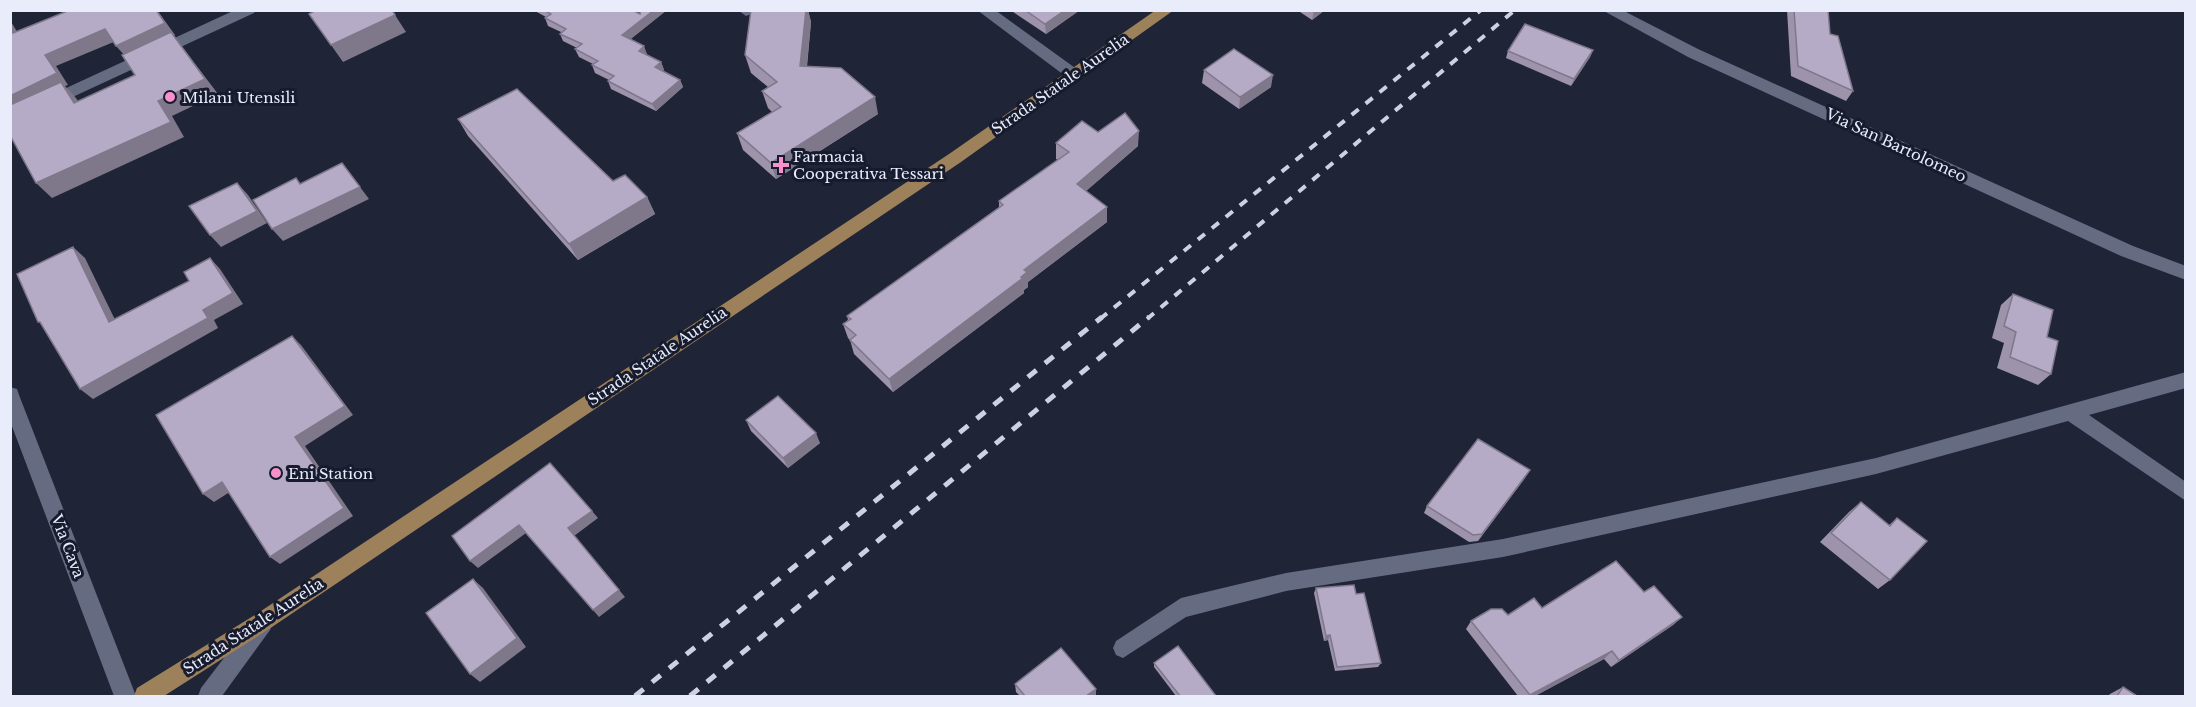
<svg xmlns="http://www.w3.org/2000/svg" width="2196" height="707" viewBox="0 0 2196 707" font-family="'Libre Baskerville',serif">
	<style>
		.lines { fill: none; stroke-linecap: round; stroke-linejoin: round }
		.lane { fill: #656b81; fill-rule: evenodd }
		.street { fill: #656b81; fill-rule: evenodd }
		.secondary { fill: #656b81; fill-rule: evenodd }
		.primary { fill: #9c815b; fill-rule: evenodd }
		.rail-far1 { stroke: #ced2e0; stroke-width: 4; stroke-dasharray: 9 9; stroke-linecap: butt }
		.rail { stroke: #ced2e0; stroke-width: 5; stroke-dasharray: 11 11; stroke-linecap: butt }
		.wall { fill: #9d93ab }
		.shaded-wall { fill: #7f788b }
		.building { fill: #b6abc7; stroke: #7f788b; stroke-width: 1.5 }
		.poi-dot { fill: #f890cc; stroke: #161b2d; stroke-width: 2 }
		.labels { text-anchor: middle; dominant-baseline: central; stroke-width: 6; stroke-linejoin: round; paint-order: stroke }
		.street-label { font-size: 15px; fill: #e9ecfa; stroke: #161b2d }
		.poi-label { font-size: 15px; fill: #e9ecfa; stroke: #161b2d; text-anchor: start }
	</style>
	<rect width="100%" height="100%" fill="#1f2437"/>
	<g class="lines">
		<!-- lane -->
		<g class="lane">
			<polygon points="753,10 751,14 746,16 739,11"/>
			<polygon points="2186,372 2186,388 2089,415 2186,482 2186,501 2068,421 1876,474 1503,557 1286,591 1186,617 1123,658 1116,655 1113,648 1116,641 1181,598 1286,573 1503,539 1876,458"/>
		</g>
		<!-- street -->
		<g class="street">
			<polygon points="235,10 256,10 254,13 10,126 10,114"/>
			<polygon points="977,10 995,10 1078,70 1081,74 1078,78 1068,78"/>
			<polygon points="1602,10 1622,10 1698,49 2133,246 2186,266 2186,280 2121,256 1688,57"/>
			<polygon points="10,387 17,389 19,395 136,696 114,696 10,421"/>
		</g>
		<!-- secondary -->
		<polygon class="secondary" points="263,613 270,616 273,623 270,630 222,696 198,696 201,688 256,616"/>
		<!-- primary -->
		<polygon class="primary" points="1156,10 1174,10 961,162 272,627 164,696 134,696 137,688 258,613 949,154"/>
		<!-- rail-far1 -->
		<g class="rail-far1">
			<polyline points="1100,319 1481,10"/>
			<polyline points="1147,319 1515,10"/>
		</g>
		<!-- rail -->
		<g class="rail">
			<polyline points="635,696 1102,317"/>
			<polyline points="690,696 1149,317"/>
		</g>
	</g>
	<!-- wall -->
	<g class="wall">
		<polygon points="533,10 632,10 640,14 667,10 630,39 647,54 646,55 661,62 664,70 662,71 680,80 683,87 656,111 611,89 608,81 609,80 595,73 592,65 593,64 579,57 575,49 577,48 563,41 560,34 561,32 548,26 545,18 546,17"/>
		<polygon points="751,10 808,10 811,22 807,67 878,114 776,179 743,150 737,133 772,112 768,108 762,91 768,87 751,73 745,55"/>
		<polygon points="1010,10 1080,10 1046,34"/>
		<polygon points="1297,10 1325,10 1312,20"/>
		<polygon points="1787,10 1828,10 1830,34 1853,91 1846,101 1791,76"/>
		<polygon points="1593,50 1590,57 1571,86 1506,58 1508,51"/>
		<polygon points="1204,70 1271,87 1239,109 1202,83"/>
		<polygon points="458,119 647,197 655,214 578,260 468,136"/>
		<polygon points="1098,132 1138,146 1086,191 1107,222 1028,282 1028,287 1024,290 1024,293 893,392 854,354 850,340 848,338 843,324 848,320 847,316 999,207 999,201 1058,160 1056,159 1056,143"/>
		<polygon points="2013,294 2047,337 2051,374 2038,385 1997,368 2004,343 1992,338 2001,305"/>
		<polygon points="746,420 820,443 788,468 751,431"/>
		<polygon points="1525,478 1478,541 1469,542 1424,513 1427,506"/>
		<polygon points="1861,502 1889,525 1897,518 1890,580 1878,589 1820,542 1849,512"/>
		<polygon points="1316,588 1356,594 1381,663 1378,667 1335,671 1328,640 1324,641 1314,593"/>
		<polygon points="1644,592 1682,617 1673,625 1611,667 1604,659 1535,696 1518,696 1466,629 1471,621 1542,608"/>
		<polygon points="1154,663 1216,696 1176,696 1154,667"/>
		<polygon points="1015,684 1096,689 1096,696 1020,696 1016,692"/>
		<polygon points="2123,687 2137,696 2108,696 2110,694"/>
	</g>
	<!-- shaded-wall -->
	<g class="shaded-wall">
		<polygon points="156,10 157,10 175,35 174,36 218,94 172,116 184,137 52,198 36,183 171,122 127,58 116,46"/>
		<polygon points="654,10 667,10 626,43 622,35"/>
		<polygon points="806,10 808,10 811,22 805,84 800,66"/>
		<polygon points="1065,10 1080,10 1046,34 1045,24"/>
		<polygon points="1314,10 1325,10 1312,20"/>
		<polygon points="395,15 406,32 343,62 331,45"/>
		<polygon points="10,20 25,45 13,33 10,28"/>
		<polygon points="105,29 116,41 56,66 68,85 65,86 76,98 89,118 10,113 10,96 45,55"/>
		<polygon points="644,46 647,54 642,58 639,51"/>
		<polygon points="1593,50 1590,57 1571,86 1574,79"/>
		<polygon points="661,62 664,70 658,75 655,67"/>
		<polygon points="1273,75 1271,87 1239,109 1240,97"/>
		<polygon points="680,80 683,87 656,111 652,104"/>
		<polygon points="875,97 878,114 776,179 771,163"/>
		<polygon points="1139,131 1138,146 1077,199 1077,184"/>
		<polygon points="342,163 369,199 283,241 272,229"/>
		<polygon points="237,183 248,195 267,223 221,247 210,235"/>
		<polygon points="647,197 655,214 578,260 569,244"/>
		<polygon points="1107,207 1107,222 1028,282 1028,287 1024,290 1024,293 893,392 889,379 1021,277 1024,270"/>
		<polygon points="73,247 85,258 121,332 109,322"/>
		<polygon points="210,258 220,269 243,304 214,320 218,328 93,399 80,389 203,310"/>
		<polygon points="292,336 301,345 353,415 305,446 353,516 280,564 270,557 295,437"/>
		<polygon points="816,433 820,443 788,468 783,458"/>
		<polygon points="1530,470 1525,478 1478,541 1482,534"/>
		<polygon points="222,482 233,490 214,502 203,494"/>
		<polygon points="592,511 598,518 574,536 625,597 599,617 593,610 568,528"/>
		<polygon points="519,525 526,533 478,568 470,561"/>
		<polygon points="473,579 483,588 526,647 480,682 470,674"/>
		<polygon points="1682,617 1673,625 1611,667 1619,660"/>
		<polygon points="1330,635 1328,640 1324,641 1326,636"/>
		<polygon points="1612,651 1604,659 1535,696 1529,696"/>
		<polygon points="1096,689 1096,696 1086,696"/>
	</g>
	<!-- building -->
	<g class="building">
		<polygon points="70,10 156,10 165,23 116,46 105,29 45,55 57,73 10,96 10,28 13,33"/>
		<polygon points="316,10 392,10 395,15 331,45 309,14"/>
		<polygon points="544,10 632,10 640,14 640,10 654,10 622,35 644,46 639,51 661,62 655,67 680,80 652,104 608,81 614,76 592,65 598,61 575,49 582,44 560,34 566,29 545,18 551,14"/>
		<polygon points="751,10 806,10 800,66 841,68 875,97 771,163 737,133 781,107 762,91 777,82 745,55"/>
		<polygon points="1025,10 1065,10 1045,24"/>
		<polygon points="1794,10 1828,10 1830,34 1838,36 1853,91 1798,66"/>
		<polygon points="1525,24 1593,50 1574,79 1508,51"/>
		<polygon points="171,32 205,79 158,101 171,122 36,183 10,135 10,105 61,82 74,103 135,75 122,55"/>
		<polygon points="1234,49 1273,75 1240,97 1204,70"/>
		<polygon points="517,89 613,181 625,175 647,197 569,244 458,119"/>
		<polygon points="1125,113 1139,131 1077,184 1107,207 1024,270 1027,272 1021,277 1023,278 889,379 850,340 856,335 843,324 851,319 847,316 1003,205 999,201 1069,152 1056,143 1082,121 1098,132"/>
		<polygon points="342,163 360,187 272,229 253,200 296,178 300,184"/>
		<polygon points="237,183 257,211 210,235 189,206"/>
		<polygon points="73,247 109,322 189,281 184,272 210,258 233,293 203,310 208,318 80,389 40,322 38,322 17,274"/>
		<polygon points="2013,294 2053,310 2047,337 2058,341 2051,374 2010,357 2016,332 2004,326"/>
		<polygon points="292,336 345,406 295,437 344,508 270,557 222,482 203,494 156,415"/>
		<polygon points="778,396 816,433 783,458 746,420"/>
		<polygon points="1478,439 1530,470 1482,534 1473,535 1427,506"/>
		<polygon points="550,463 592,511 568,528 619,590 593,610 519,525 470,561 452,536"/>
		<polygon points="1861,502 1890,526 1897,518 1927,541 1890,580 1831,533"/>
		<polygon points="1616,561 1644,592 1654,586 1682,617 1619,660 1612,651 1530,695 1471,621 1491,609 1502,609 1508,615 1534,598 1542,608"/>
		<polygon points="473,579 517,638 470,674 426,613"/>
		<polygon points="1354,585 1356,594 1364,593 1381,663 1337,667 1330,635 1326,636 1316,588"/>
		<polygon points="1178,646 1216,696 1180,696 1154,663"/>
		<polygon points="1061,648 1096,689 1086,696 1025,696 1015,684"/>
		<polygon points="2123,687 2137,696 2117,696"/>
	</g>
	<!-- markers -->
	<g class="poi-dot">
		<circle cx="170" cy="97" r="6"/>
		<path d="M778 156h6v6h6v6h-6v6h-6v-6h-6v-6h6z"/>
		<circle cx="276" cy="473" r="6"/>
	</g>
	<g class="labels">
		<!-- street labels -->
		<g class="street-label">
			<text transform="translate(1060 84) rotate(-35)">Strada Statale Aurelia</text>
			<text transform="translate(1896 145) rotate(25)">Via San Bartolomeo</text>
			<text transform="translate(657 356) rotate(-34)">Strada Statale Aurelia</text>
			<text transform="translate(68 546) rotate(69)">Via Cava</text>
			<text transform="translate(253 626) rotate(-33)">Strada Statale Aurelia</text>
		</g>
		<!-- poi labels -->
		<g class="poi-label">
			<text x="182" y="97">Milani Utensili</text>
			<text x="793" y="156">Farmacia<tspan x="793" dy="17">Cooperativa Tessari</tspan></text>
			<text x="288" y="473">Eni Station</text>
		</g>
	</g>
	<!-- border -->
	<rect width="2196" height="707" fill="none" stroke="#e9ecfa" stroke-width="24"/>
</svg>
